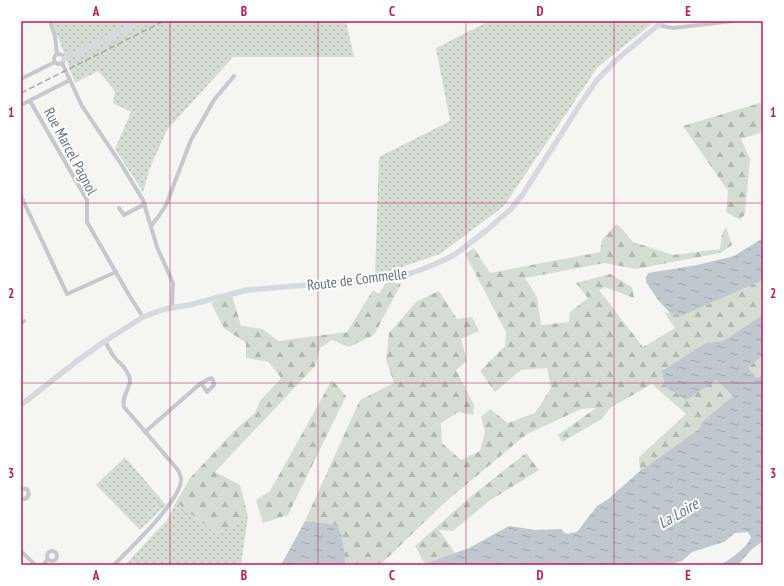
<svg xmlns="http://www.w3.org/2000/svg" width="784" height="586" viewBox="0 0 784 586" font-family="'PT Sans Narrow',sans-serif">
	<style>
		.green { fill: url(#green-dots) }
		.forest { fill: url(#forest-firs) }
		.water { fill: url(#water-ripples) }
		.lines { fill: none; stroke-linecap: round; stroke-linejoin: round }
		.street { stroke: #c5c8cc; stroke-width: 4 }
		.secondary { stroke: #d6d9df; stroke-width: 5.5 }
		.rail { stroke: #a5a9b1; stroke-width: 1.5; stroke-dasharray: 6 3; stroke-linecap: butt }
		.grid { fill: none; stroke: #c2185b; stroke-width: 1; stroke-opacity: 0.55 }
		.labels { text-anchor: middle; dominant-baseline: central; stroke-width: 4; stroke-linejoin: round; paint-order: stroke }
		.street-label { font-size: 15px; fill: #637085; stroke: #fff }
		.water-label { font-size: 16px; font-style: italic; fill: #637889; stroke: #fff }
		.neatline { fill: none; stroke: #c2185b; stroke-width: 1.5 }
		.grid-label { font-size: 13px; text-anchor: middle; font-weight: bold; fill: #c2185b }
	</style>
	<defs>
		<pattern id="green-dots" width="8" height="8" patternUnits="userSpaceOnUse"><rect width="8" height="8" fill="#d5ddd3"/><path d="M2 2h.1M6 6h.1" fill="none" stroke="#b0b8b1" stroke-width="1.8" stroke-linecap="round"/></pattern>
		<pattern id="forest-firs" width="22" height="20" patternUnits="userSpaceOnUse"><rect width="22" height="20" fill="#d5ddd3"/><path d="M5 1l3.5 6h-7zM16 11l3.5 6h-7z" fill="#b0b8b1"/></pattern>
		<pattern id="water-ripples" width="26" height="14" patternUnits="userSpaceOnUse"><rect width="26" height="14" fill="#bfc8cf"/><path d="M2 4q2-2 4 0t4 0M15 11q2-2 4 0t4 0" fill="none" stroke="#9fa7ae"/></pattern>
	</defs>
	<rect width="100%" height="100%" fill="#f5f6f2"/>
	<!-- green -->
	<g class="green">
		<polygon points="52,21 346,21 354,57 233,57 167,130 150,168 143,192 115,149 131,112 113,103 115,91 98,71 75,83"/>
		<polygon points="489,21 655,21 597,68 504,206 440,254 375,276 379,157 450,121 436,48"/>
		<polygon points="125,457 166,505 140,530 96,485"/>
		<polygon points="176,502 217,534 248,516 241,565 125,565 167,520"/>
	</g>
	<!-- forest -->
	<g class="forest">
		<polygon points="763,102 763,132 741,139 750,159 745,214 740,220 726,212 728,191 683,126"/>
		<polygon points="616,224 622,229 633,242 673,255 720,249 722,234 726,227 732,245 720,253 636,269 605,263 525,278 537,297 541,325 569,322 570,312 588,298 576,283 610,274 632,287 634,298 605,287 599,290 643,347 675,328 664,312 682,316 763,280 763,318 761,316 723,341 706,343 716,380 733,396 703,421 699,429 640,471 639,457 686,414 652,384 610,408 602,419 562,442 558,435 596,408 581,409 527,434 444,503 380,565 346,565 345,558 336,525 305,521 360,400 394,383 386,360 389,333 417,301 439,291 457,319 472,317 479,331 461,339 467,361 456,370 474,405 473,415 458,412 441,423 442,443 461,460 480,451 485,432 481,417 490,409 508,423 535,413 551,388 547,368 521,370 495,392 480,371 505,346 506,332 465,254 474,248 490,273 600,252 602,240"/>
		<polygon points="387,281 401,284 374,335 349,347 332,340 320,348 315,366 215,472 240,485 248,516 217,534 176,502 190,478 237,428 255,413 260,401 281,378 269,362 246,358 246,343 224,328 211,303 232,295 241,326 263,329 278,341 347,332 373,290 379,294"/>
		<polygon points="763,356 763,374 757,378 748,367"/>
		<polygon points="332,380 346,396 288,515 263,523 256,500 270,491"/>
		<polygon points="526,453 539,470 489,501 453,531 439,530 455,553 425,564 415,546 469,498"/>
	</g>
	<!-- water -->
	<g class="water">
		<polygon points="763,238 763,280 682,316 671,314 658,300 646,282 646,278 648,273 697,265 734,256"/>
		<path d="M761 316 763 318V356L748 367 757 378 763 374V537L762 542 752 549 738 565H721C730 559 747 548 751 537L748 532 735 533 724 542 692 552 682 561 667 565H421L469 548 509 526 536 530 561 529 566 534 577 532 597 506 607 500 640 471 699 429 703 421 733 396 716 380 686 400 665 386 662 371 706 343 723 341Z"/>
		<polygon points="305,521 336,525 341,534 346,565 281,565"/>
	</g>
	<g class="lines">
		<!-- street -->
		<g class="street">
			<polyline points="50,21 55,36 57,54"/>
			<polyline points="659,25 667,27 673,28 733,21"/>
			<circle cx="59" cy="59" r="5"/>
			<polyline points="62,63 82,106 121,164 143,200 157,247 173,283 172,308"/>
			<polyline points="21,79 55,62"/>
			<polyline points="30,101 87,200 87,222 129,295 143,317"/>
			<polyline points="21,105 70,80"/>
			<polyline points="21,196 67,294 116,272"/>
			<polyline points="119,208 124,215 145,204"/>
			<polyline points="151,226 158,217 166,205 191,140 214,100 234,76"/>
			<polyline points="21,323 24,321"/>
			<path d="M105 341C108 347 111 353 115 358 117 361 120 362 122 365 125 368 129 375 130 379 131 389 121 395 124 407L178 470C179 473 181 476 181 479 182 500 129 549 114 565"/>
			<polyline points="145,432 201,383 207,392 214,385 213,380 211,378 201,383"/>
			<polyline points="21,490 23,489 27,489 29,494 27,498 24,499 21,498"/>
			<polyline points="21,551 35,565"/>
			<circle cx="52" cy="556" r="5"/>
			<polyline points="43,565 48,559"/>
		</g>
		<!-- secondary -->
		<g class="secondary">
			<polyline points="64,59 104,40 141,21"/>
			<polyline points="21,405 77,361 105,341 143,317 165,309 189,305 247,290 375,279 408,274 423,269 442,261 454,255 465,247 488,229 511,209 523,194 581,103 597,80 615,61 663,21"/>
		</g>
		<!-- rail -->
		<polyline class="rail" points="21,93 164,21"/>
	</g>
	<!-- grid -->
	<path class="grid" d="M170 21V565M318 21V565M466 21V565M614 21V565M21 203H763M21 383H763"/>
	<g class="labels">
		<!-- street labels -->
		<g class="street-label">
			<text transform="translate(71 151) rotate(62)">Rue Marcel Pagnol</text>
			<text transform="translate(357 279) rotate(-7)">Route de Commelle</text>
		</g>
		<!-- water labels -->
		<g class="water-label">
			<text transform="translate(678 513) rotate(-30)">La Loire</text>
		</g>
	</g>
	<!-- border -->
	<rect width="784" height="586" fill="none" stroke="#ffffff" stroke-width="44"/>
	<rect x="22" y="22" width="740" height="542" class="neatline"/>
	<g class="grid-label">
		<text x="96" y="16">A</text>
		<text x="244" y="16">B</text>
		<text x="392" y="16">C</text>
		<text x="540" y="16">D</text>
		<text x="688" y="16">E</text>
		<text x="11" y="117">1</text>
		<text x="773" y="117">1</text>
		<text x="11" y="298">2</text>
		<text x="773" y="298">2</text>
		<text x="11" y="478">3</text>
		<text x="773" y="478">3</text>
		<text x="96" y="580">A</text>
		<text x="244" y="580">B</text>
		<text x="392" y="580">C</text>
		<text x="540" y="580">D</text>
		<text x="688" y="580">E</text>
	</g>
</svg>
